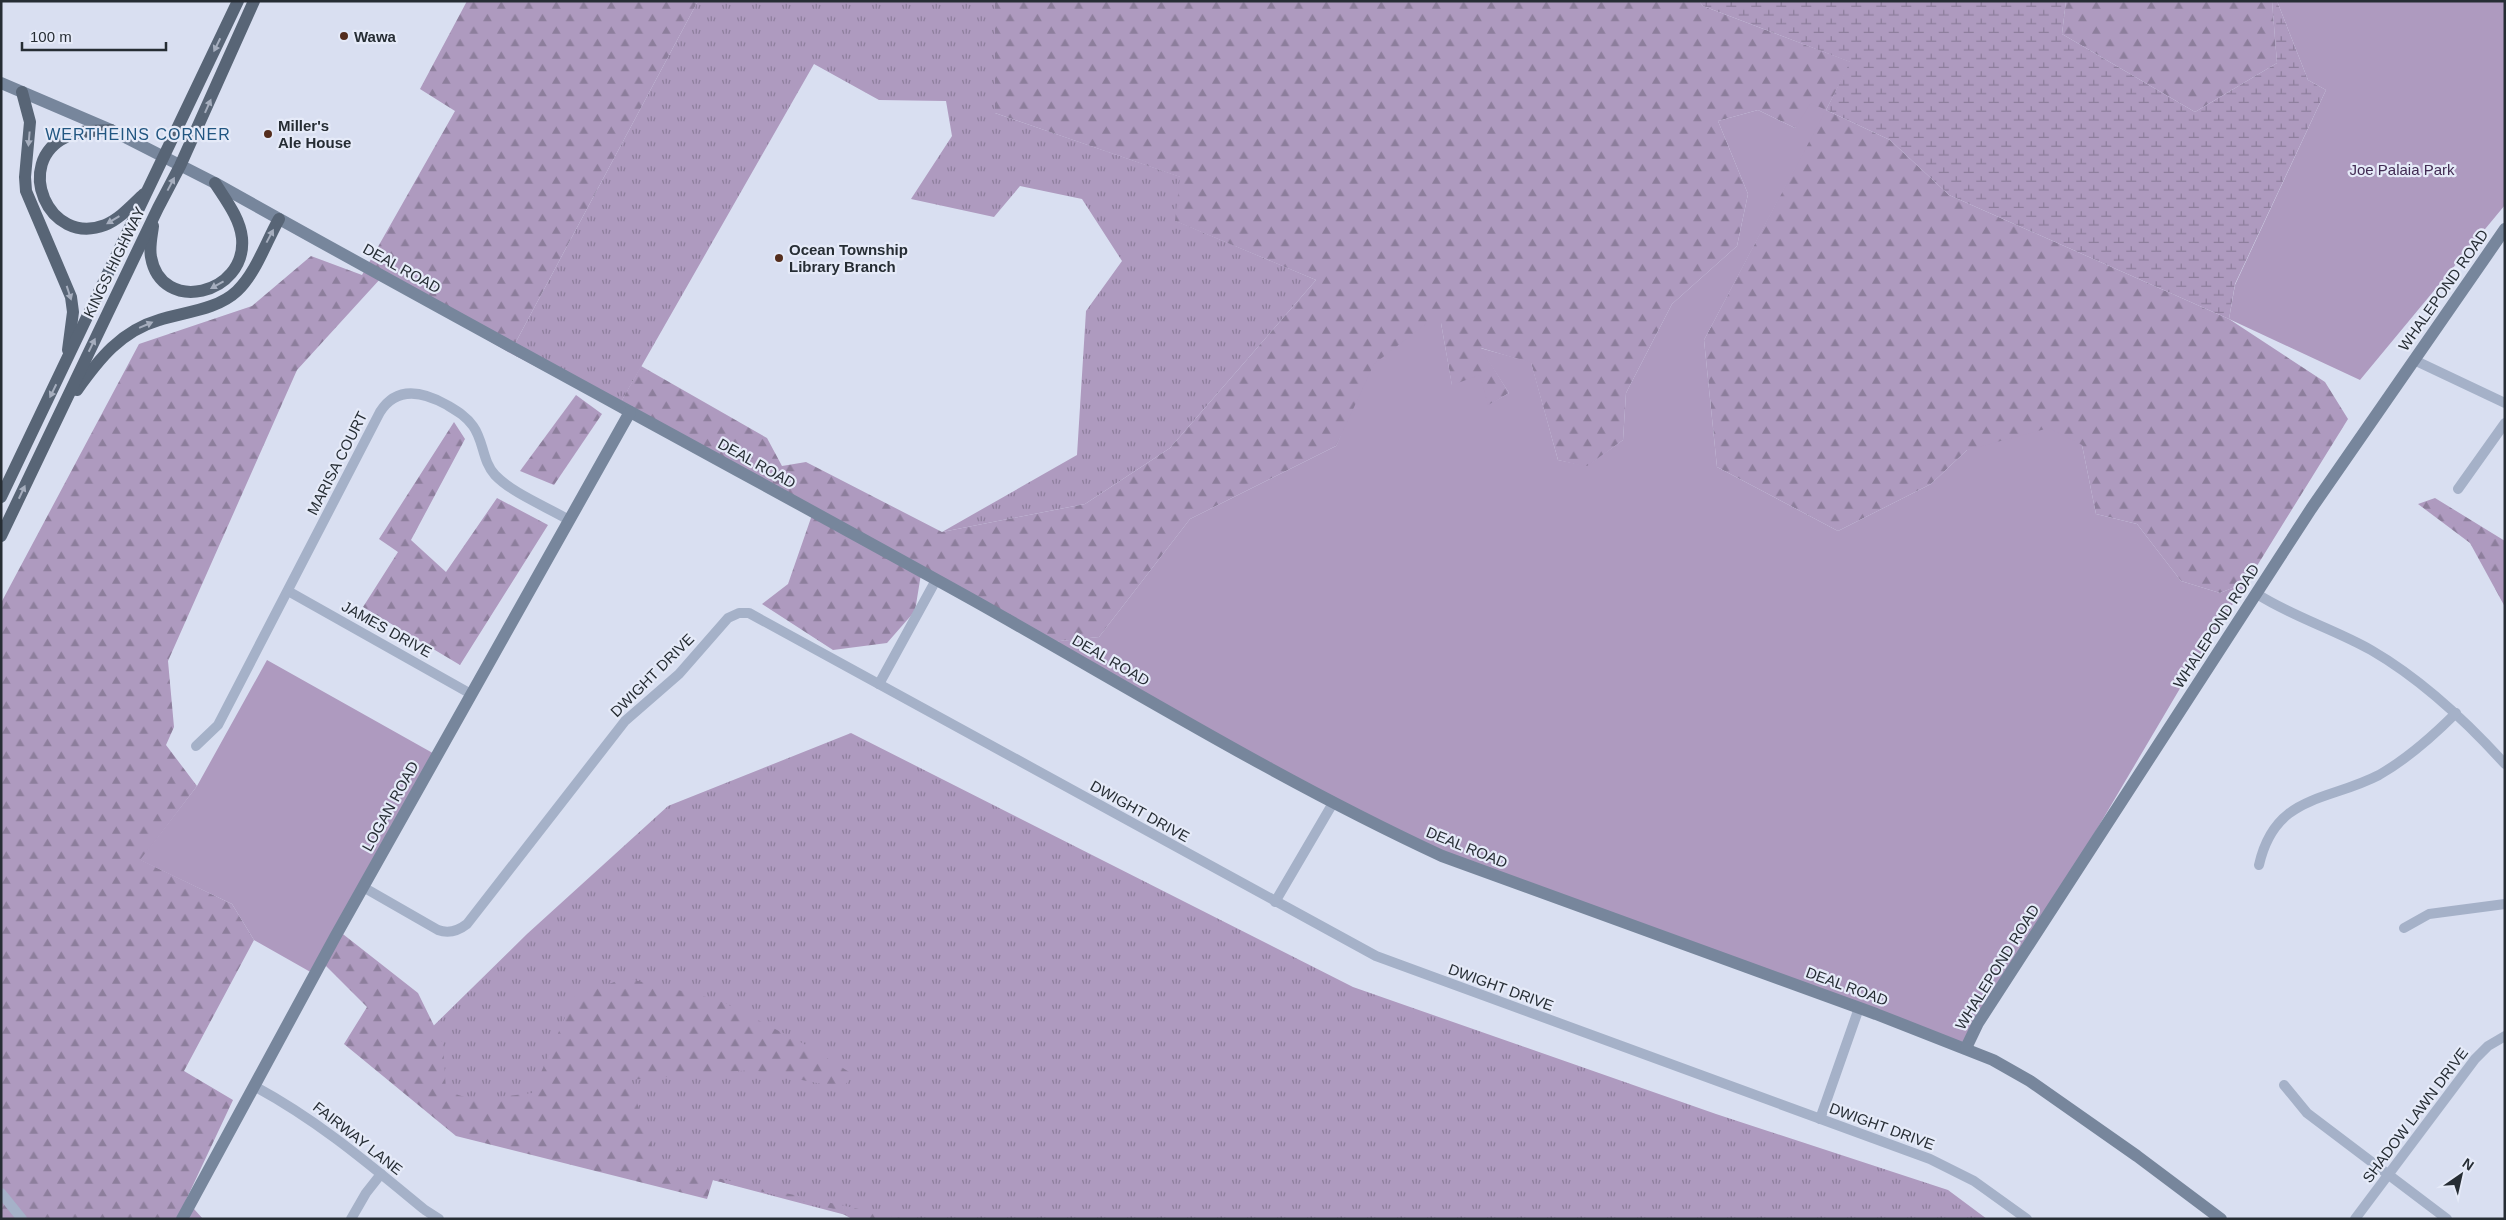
<svg xmlns="http://www.w3.org/2000/svg" width="2506" height="1220" viewBox="0 0 2506 1220" font-family="Helvetica,sans-serif">
	<style>
		.grass { fill: url(#grass-tufts) }
		.forest { fill: url(#forest-firs) }
		.wetland { fill: url(#wetland-marsh) }
		.park { fill: #ae9abf }
		.lines { fill: none; stroke-linecap: round; stroke-linejoin: round }
		.street { stroke: #a5b1c8; stroke-width: 10 }
		.secondary { stroke: #77869c; stroke-width: 12 }
		.primary { stroke: #586576; stroke-width: 12 }
		.oneway { fill: #a6aebe }
		.poi-dot { fill: #542d1d; stroke: #e5eaf8; stroke-width: 2 }
		.labels { text-anchor: middle; dominant-baseline: central; stroke-width: 4.5; stroke-linejoin: round; paint-order: stroke }
		.poi-label { font-size: 15px; font-weight: bold; fill: #262d34; stroke: #e5eaf8; text-anchor: start }
		.park-label { font-size: 15px; fill: #412b52; stroke: #e5eaf8 }
		.street-label { font-size: 15px; fill: #262d34; stroke: #e5eaf8 }
		.neighbourhood-label { font-size: 16px; letter-spacing: 1px; fill: #215681; stroke: #e5eaf8 }
	</style>
	<defs>
		<pattern id="grass-tufts" width="24" height="20" patternUnits="userSpaceOnUse" patternTransform="scale(1.25)"><rect width="24" height="20" fill="#ae9abf"/><path d="M3 7l-1-3M5 7V3M7 7l1-3M15 17l-1-3M17 17v-4M19 17l1-3" fill="none" stroke="#8d7e9c"/></pattern>
		<pattern id="forest-firs" width="22" height="20" patternUnits="userSpaceOnUse" patternTransform="scale(1.25)"><rect width="22" height="20" fill="#ae9abf"/><path d="M5 1l3.5 6h-7zM16 11l3.5 6h-7z" fill="#8d7e9c"/></pattern>
		<pattern id="wetland-marsh" width="20" height="14" patternUnits="userSpaceOnUse" patternTransform="scale(1.25)"><rect width="20" height="14" fill="#ae9abf"/><path d="M1 5h8M5 5V1M11 12h8M15 12V8" fill="none" stroke="#8d7e9c"/></pattern>
	</defs>
	<rect width="100%" height="100%" fill="#d9dff1"/>
	<!-- grass -->
	<g class="grass">
		<polygon points="698,1 995,1 995,113 1181,177 1176,221 1316,280 1170,448 1085,504 942,532 1077,455 1086,311 1122,261 1082,199 1020,186 994,217 911,199 952,136 946,101 879,100 814,64 617,409 510,353"/>
		<polygon points="851,733 1353,987 1716,1114 1948,1190 1987,1219 861,1219 424,1104 418,1041 527,934 668,806"/>
	</g>
	<!-- forest -->
	<g class="forest">
		<polygon points="467,1 698,1 510,353 381,278 297,370 168,661 174,727 166,745 197,786 141,860 232,904 254,940 184,1071 233,1100 186,1200 203,1219 1,1219 1,603 139,344 252,306 311,256 362,275 455,111 420,89"/>
		<polygon points="995,1 1699,1 1703,6 1851,62 1826,110 1890,140 1949,195 2229,319 2325,382 2348,419 2247,582 2220,593 2181,581 2137,524 2096,514 2082,445 1967,450 1931,484 1838,531 1717,467 1704,340 1825,110 1795,128 1758,110 1718,121 1748,194 1737,246 1672,304 1626,393 1623,440 1587,467 1558,460 1531,363 1481,348 1509,393 1488,406 1452,386 1441,323 1361,398 1336,446 1190,519 1099,637 1050,642 921,574 915,611 887,643 833,650 762,604 788,584 812,515 617,409 641,366 767,438 782,466 806,462 942,532 1085,504 1170,448 1316,280 1175,221 1180,177 995,113"/>
		<polygon points="2066,1 2272,1 2277,63 2195,112 2062,34"/>
		<polygon points="576,395 602,414 554,485 520,471"/>
		<polygon points="454,422 465,439 411,540 446,572 497,498 548,525 460,665 363,607 398,552 379,539"/>
		<polygon points="2435,498 2505,541 2505,607 2470,543 2418,504"/>
		<polygon points="339,931 418,993 443,1044 446,1091 474,1100 532,1093 574,997 625,978 700,995 723,1002 806,1045 854,1075 842,1088 752,1070 629,1080 656,1157 675,1169 905,1219 852,1219 834,1209 713,1180 707,1199 456,1136 344,1044 367,1007 322,962"/>
	</g>
	<!-- wetland -->
	<polygon class="wetland" points="1699,1 2066,1 2062,34 2195,112 2277,63 2272,1 2277,1 2308,80 2326,90 2235,284 2229,319 1949,195 1890,140 1826,110 1850,62 1703,6"/>
	<!-- park -->
	<g class="park">
		<polygon points="2277,1 2505,1 2505,205 2360,380 2229,319 2235,285 2326,90 2308,80"/>
		<polygon points="1811,103 1826,110 1704,340 1717,467 1838,531 1931,484 1967,450 2049,428 2082,445 2096,514 2137,524 2181,581 2220,593 2247,582 2195,663 1967,1049 1425,850 1050,642 1099,637 1190,519 1336,446 1374,364 1427,323 1441,323 1452,385 1480,375 1488,405 1509,393 1480,348 1531,362 1558,460 1587,466 1623,440 1626,393 1672,304 1737,246 1748,194 1718,121 1758,110 1795,128"/>
		<polygon points="267,660 438,756 314,974 254,940 232,904 140,860 197,786"/>
	</g>
	<g class="lines">
		<!-- street -->
		<g class="street">
			<polyline points="2414,360 2505,403"/>
			<polyline points="2458,489 2505,423"/>
			<polyline points="288,591 471,694"/>
			<path d="M2257 594C2293 617 2334 629 2371 650 2421 679 2466 721 2505 764"/>
			<polyline points="879,684 936,580"/>
			<path d="M196 746 218 725 380 412C397 385 424 392 447 405 457 411 466 416 473 426 484 441 482 461 495 475 512 493 547 507 569 520"/>
			<path d="M2259 865C2275 794 2327 802 2379 775 2407 759 2433 736 2456 713"/>
			<path d="M363 887 438 930C449 934 458 931 467 924L625 721 679 674 728 618 739 613H749L1376 956 1930 1159 1974 1181 2027 1219"/>
			<polyline points="1275,902 1333,803"/>
			<polyline points="2404,928 2429,914 2505,904"/>
			<polyline points="2284,1085 2307,1113 2447,1219"/>
			<path d="M254 1086C319 1121 369 1164 425 1210L439 1219"/>
			<polyline points="1820,1119 1859,1008"/>
			<polyline points="1,1193 22,1219"/>
			<polyline points="351,1219 366,1193 381,1174"/>
			<polyline points="2355,1219 2475,1059 2488,1046 2505,1036"/>
		</g>
		<!-- secondary -->
		<g class="secondary">
			<path d="M1 83 111 130 215 183C466 324 721 460 973 600 1128 687 1280 781 1442 856L1876 1014 1993 1060 2030 1081 2137 1156 2221 1219"/>
			<polyline points="1966,1048 1978,1023 2311,509 2505,229"/>
			<polyline points="182,1219 335,937 630,412"/>
		</g>
		<!-- primary -->
		<g class="primary">
			<polyline points="22,92 30,122 25,177 26,191 71,297 73,312 68,350"/>
			<path d="M111 130C96 131 80 130 66 137 13 162 48 247 105 225 120 219 132 205 144 194"/>
			<path d="M153 226C152 235 149 247 151 257 161 315 247 295 242 238 240 218 225 199 215 183"/>
			<path d="M77 390C99 359 121 331 159 320 184 312 217 310 237 291 256 273 266 242 279 219"/>
			<polyline points="1,497 238,1"/>
			<polyline points="1,536 158,208 180,166 254,1"/>
		</g>
	</g>
	<!-- one-way arrows -->
	<defs><path id="oneway-solid" d="M-6-.8H1V-3.2L6.5 0L1 3.2V.8H-6Z" transform="scale(1.25)"/></defs>
	<g class="oneway">
		<use href="#oneway-solid" transform="translate(217 45) rotate(116)"/>
		<use href="#oneway-solid" transform="translate(208 106) rotate(-66)"/>
		<use href="#oneway-solid" transform="translate(29 139) rotate(95)"/>
		<use href="#oneway-solid" transform="translate(171 184) rotate(-62)"/>
		<use href="#oneway-solid" transform="translate(113 220) rotate(149)"/>
		<use href="#oneway-solid" transform="translate(270 236) rotate(-62)"/>
		<use href="#oneway-solid" transform="translate(217 285) rotate(151)"/>
		<use href="#oneway-solid" transform="translate(69 293) rotate(72)"/>
		<use href="#oneway-solid" transform="translate(146 325) rotate(-23)"/>
		<use href="#oneway-solid" transform="translate(92 345) rotate(-64)"/>
		<use href="#oneway-solid" transform="translate(53 391) rotate(116)"/>
		<use href="#oneway-solid" transform="translate(22 492) rotate(-65)"/>
	</g>
	<!-- markers -->
	<g class="poi-dot">
		<circle cx="344" cy="36" r="5"/>
		<circle cx="268" cy="134" r="5"/>
		<circle cx="779" cy="258" r="5"/>
	</g>
	<g class="labels">
		<!-- poi labels -->
		<g class="poi-label">
			<text x="354" y="36">Wawa</text>
			<text x="278" y="125">Miller's<tspan x="278" dy="17">Ale House</tspan></text>
			<text x="789" y="249">Ocean Township<tspan x="789" dy="17">Library Branch</tspan></text>
		</g>
		<!-- park labels -->
		<g class="park-label">
			<text x="2402" y="169">Joe Palaia Park</text>
		</g>
		<!-- street labels -->
		<g class="street-label">
			<text transform="translate(114 262) rotate(-64)">KINGS HIGHWAY</text>
			<text transform="translate(402 268) rotate(29)">DEAL ROAD</text>
			<text transform="translate(2443 290) rotate(-55)">WHALEPOND ROAD</text>
			<text transform="translate(337 463) rotate(-63)">MARISA COURT</text>
			<text transform="translate(757 463) rotate(29)">DEAL ROAD</text>
			<text transform="translate(2216 626) rotate(-57)">WHALEPOND ROAD</text>
			<text transform="translate(387 629) rotate(29)">JAMES DRIVE</text>
			<text transform="translate(1111 660) rotate(30)">DEAL ROAD</text>
			<text transform="translate(652 675) rotate(-45)">DWIGHT DRIVE</text>
			<text transform="translate(390 806) rotate(-61)">LOGAN ROAD</text>
			<text transform="translate(1140 811) rotate(29)">DWIGHT DRIVE</text>
			<text transform="translate(1467 847) rotate(22)">DEAL ROAD</text>
			<text transform="translate(1997 967) rotate(-58)">WHALEPOND ROAD</text>
			<text transform="translate(1847 986) rotate(20)">DEAL ROAD</text>
			<text transform="translate(1501 987) rotate(20)">DWIGHT DRIVE</text>
			<text transform="translate(2415 1115) rotate(-53)">SHADOW LAWN DRIVE</text>
			<text transform="translate(1882 1126) rotate(20)">DWIGHT DRIVE</text>
			<text transform="translate(358 1138) rotate(38)">FAIRWAY LANE</text>
		</g>
		<!-- neighbourhood labels -->
		<g class="neighbourhood-label">
			<text x="138" y="134">WERTHEINS CORNER</text>
		</g>
	</g>
	<!-- border -->
	<rect width="2506" height="1220" fill="none" stroke="#262d34" stroke-width="5"/>
	<!-- north arrow -->
	<g transform="translate(2461 1175) rotate(34)" stroke="#e5eaf8" stroke-width="4" paint-order="stroke">
	<path d="M0-4L9 19L0 12L-9 19Z" fill="#262d34"/>
	<text y="-8" font-size="14" font-weight="bold" text-anchor="middle" fill="#262d34">N</text>
	</g>
	<!-- scale -->
	<path d="M22 42v8h144v-8" fill="none" stroke="#262d34" stroke-width="2.5"/>
	<text x="30" y="42" font-size="15" fill="#262d34" stroke="#e5eaf8" stroke-width="4" paint-order="stroke">100 m</text>
</svg>
